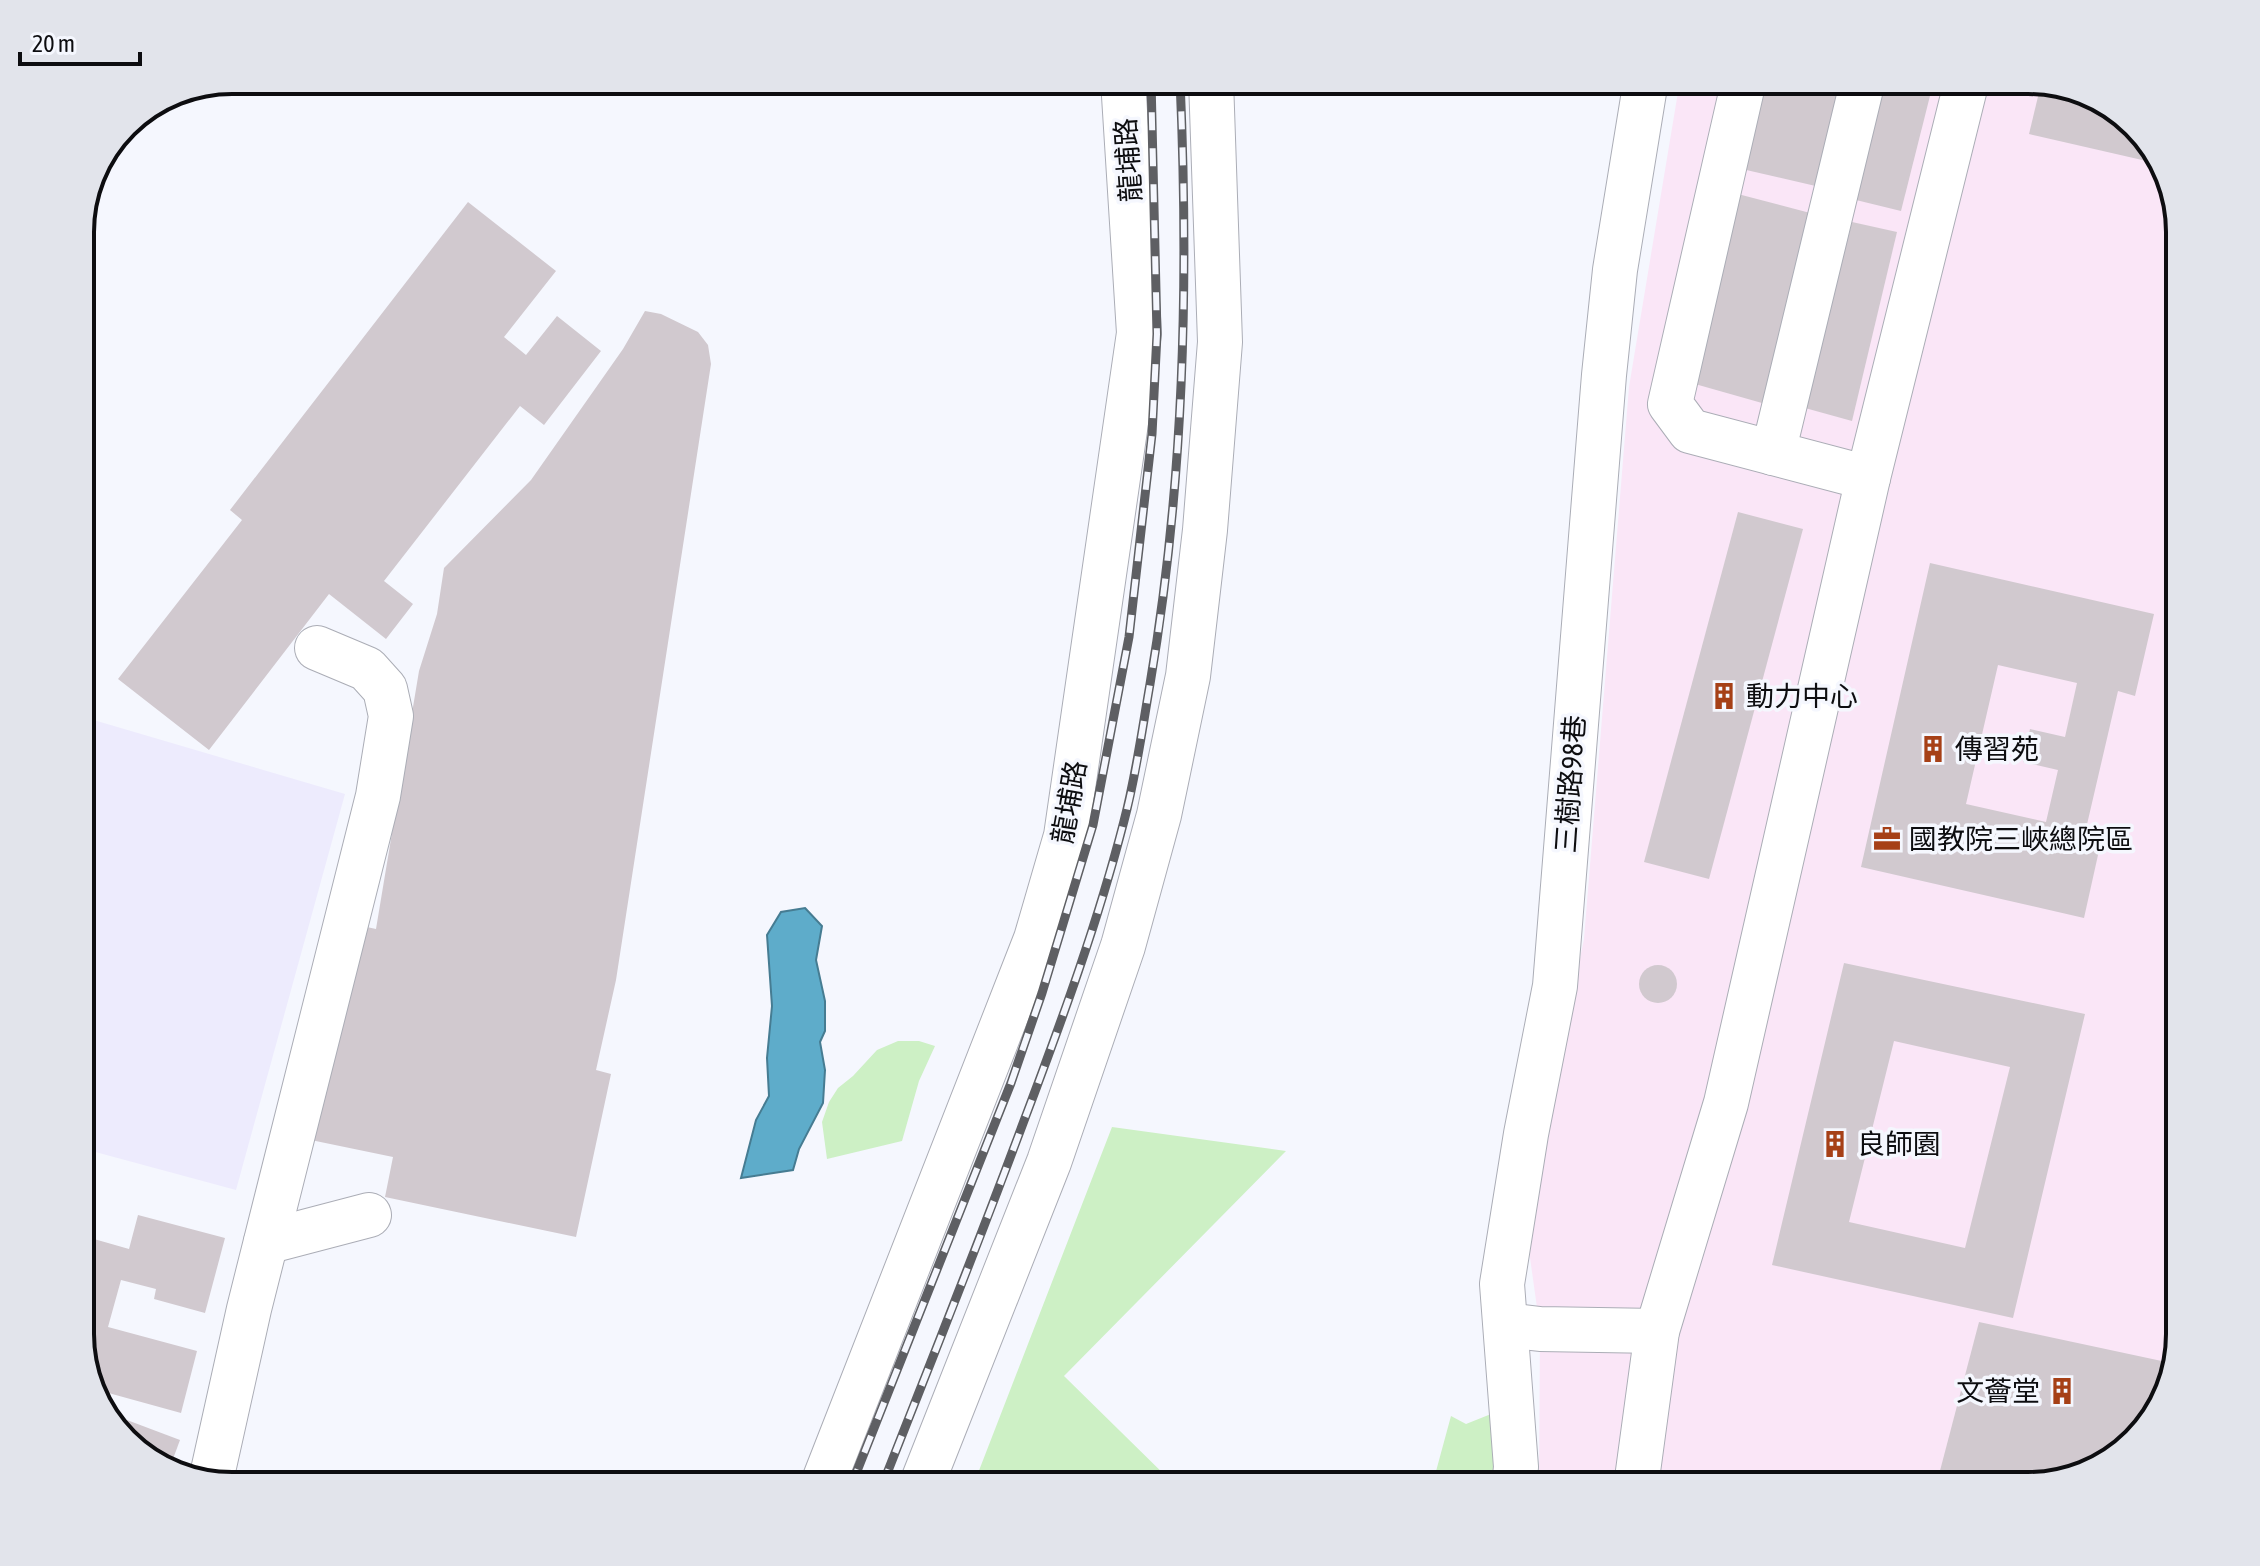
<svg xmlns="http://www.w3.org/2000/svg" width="2260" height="1566" viewBox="0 0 2260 1566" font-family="'Asap Condensed','Noto Sans TC',sans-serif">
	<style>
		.commercial { fill: #fae6f7 }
		.industrial { fill: #edebfd }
		.green { fill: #cdf0c5 }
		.water { fill: #5eacca; stroke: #467c92; stroke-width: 2 }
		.building { fill: #d1c9cf; fill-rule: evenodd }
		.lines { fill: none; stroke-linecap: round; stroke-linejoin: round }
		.minor-casing { stroke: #abadb6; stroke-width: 46 }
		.minor { stroke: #fff; stroke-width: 44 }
		.rail-casing { stroke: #5e5f63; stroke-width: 9 }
		.rail { stroke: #f5f7fe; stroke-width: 6; stroke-dasharray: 18; stroke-linecap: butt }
		.labels { text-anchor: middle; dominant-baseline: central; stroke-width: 7; stroke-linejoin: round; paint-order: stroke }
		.street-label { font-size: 28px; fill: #0d0d10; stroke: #f5f7fe }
		.poi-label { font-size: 28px; fill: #0d0d10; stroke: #f5f7fe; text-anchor: start }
		.rim { fill: none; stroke: #0d0d10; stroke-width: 4 }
	</style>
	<rect width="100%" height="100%" fill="#f5f7fe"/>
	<!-- commercial -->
	<polygon class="commercial" points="1680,80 2028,80 2113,106 2164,164 2180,231 2180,1335 2154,1419 2096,1470 2029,1486 1539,1486 1540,1329 1525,1222 1584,939 1629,387"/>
	<!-- industrial -->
	<polygon class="industrial" points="80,716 345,794 236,1190 88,1150 80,1161"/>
	<!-- green -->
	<g class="green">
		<polygon points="898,1041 919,1041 935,1046 919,1081 902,1141 827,1159 822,1122 829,1102 838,1088 853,1076 877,1050"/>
		<polygon points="1112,1127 1286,1151 1064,1376 1176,1486 973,1486"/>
		<polygon points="1491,1414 1496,1455 1493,1486 1432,1486 1451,1416 1466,1424"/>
	</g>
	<!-- water -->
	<polygon class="water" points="805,908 822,926 816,960 825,1001 825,1031 820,1042 825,1070 823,1103 799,1149 793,1170 741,1178 756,1120 769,1096 767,1058 772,1006 767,935 781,912"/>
	<!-- building -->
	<g class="building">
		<polygon points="1763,80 1844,80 1820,187 1742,169"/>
		<polygon points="1885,80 1934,80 1901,211 1856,200"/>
		<polygon points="2041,84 2113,106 2164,165 2029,134"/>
		<polygon points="1734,193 1814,214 1769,405 1688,382"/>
		<polygon points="468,202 556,271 504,337 526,355 557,316 601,351 544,425 520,406 384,581 413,604 386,639 329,594 209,750 118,679 242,520 230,510"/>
		<polygon points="1852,222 1897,232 1852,421 1805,408"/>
		<polygon points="645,311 661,314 698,332 708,345 711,364 616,980 596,1070 611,1074 576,1237 385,1197 393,1157 306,1139 362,926 376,929 419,671 437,614 444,568 531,480 623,349"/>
		<polygon points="1738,512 1803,529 1709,879 1644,862"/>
		<path d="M1930 563 2154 614 2135 696 2118 691 2085 833 2102 837 2084 918 1861 867ZM1998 665 2077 683 2065 737 2030 729 2023 762 2058 770 2046 822 1966 804Z"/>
		<path d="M1844 963 2085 1014 2013 1318 1772 1265ZM1894 1041 2010 1067 1965 1248 1849 1222Z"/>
		<circle cx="1658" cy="984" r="19"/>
		<polygon points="138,1215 225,1238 205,1313 154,1299 156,1289 121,1280 108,1327 197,1351 181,1413 94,1389 93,1385 97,1367 87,1364 80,1344 80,1235 129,1249"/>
		<polygon points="1979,1322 2171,1363 2154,1419 2096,1470 2029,1486 1936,1486"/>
		<polygon points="111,1414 180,1440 170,1467 147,1460 109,1420"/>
	</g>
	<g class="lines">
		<!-- minor casing -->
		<g class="minor-casing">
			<g id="minor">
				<polyline points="1744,80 1670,404 1690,431 1868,478"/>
				<polyline points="1773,453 1863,80"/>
				<polyline points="266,1242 369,1215"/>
				<polyline points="1506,1325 1540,1329 1657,1331"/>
				<polyline points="211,1480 249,1309 378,796 391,716 385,689 367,669 317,648"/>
				<polyline points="822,1486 1036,939 1066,836 1139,333 1123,80"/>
				<polyline points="921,1486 1049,1162 1123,946 1159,815 1188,676 1205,530 1220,342 1211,80"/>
				<polyline points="1514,1486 1516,1467 1502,1284 1526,1134 1555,986 1604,375 1615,270 1646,80"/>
				<polyline points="1636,1486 1657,1331 1726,1103 1868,478 1967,80"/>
			</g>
		</g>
		<!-- minor -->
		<use href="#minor" class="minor"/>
		<!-- rail casing -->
		<g class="rail-casing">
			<g id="rail">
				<polyline points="851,1486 1011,1083 1042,993 1093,825 1129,637 1152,434 1157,334 1151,80"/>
				<path d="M882 1486C930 1364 979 1242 1025 1118 1062 1020 1098 922 1124 821 1136 776 1142 730 1150 684 1184 484 1189 283 1180 80"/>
			</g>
		</g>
		<!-- rail -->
		<use href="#rail" class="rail"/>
	</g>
	<!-- icons -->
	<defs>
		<g id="building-bare" transform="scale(2.16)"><path d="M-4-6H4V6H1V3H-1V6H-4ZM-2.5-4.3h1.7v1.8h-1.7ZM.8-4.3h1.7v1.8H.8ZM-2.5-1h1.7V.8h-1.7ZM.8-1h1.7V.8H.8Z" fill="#a64017" stroke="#f5f7fe" stroke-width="2.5" paint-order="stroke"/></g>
		<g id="office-bare" transform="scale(2.16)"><path d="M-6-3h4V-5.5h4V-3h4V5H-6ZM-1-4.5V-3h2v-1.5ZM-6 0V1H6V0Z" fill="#a64017" stroke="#f5f7fe" stroke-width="2.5" paint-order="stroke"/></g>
	</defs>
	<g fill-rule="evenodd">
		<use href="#building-bare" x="1724" y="696"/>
		<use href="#building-bare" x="1933" y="749"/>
		<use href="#office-bare" x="1887" y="839"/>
		<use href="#building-bare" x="1835" y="1144"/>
		<use href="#building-bare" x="2062" y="1391"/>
	</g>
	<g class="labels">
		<!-- street labels -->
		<g class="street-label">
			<text transform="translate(1128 160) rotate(-94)">龍埔路</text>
			<text transform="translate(1570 784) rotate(-86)">三樹路98巷</text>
			<text transform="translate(1069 802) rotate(-80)">龍埔路</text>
		</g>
		<!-- poi labels -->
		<g class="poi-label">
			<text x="1746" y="696">動力中心</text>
			<text x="1955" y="749">傳習苑</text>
			<text x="1909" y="839">國教院三峽總院區</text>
			<text x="1857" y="1144">良師園</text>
			<text x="2040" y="1391" text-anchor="end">文薈堂</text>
		</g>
	</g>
	<!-- crop -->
	<path d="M0 0H2260V1566H0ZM232 94H2028A138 138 0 0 1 2166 232V1334A138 138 0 0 1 2028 1472H232A138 138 0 0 1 94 1334V232A138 138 0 0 1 232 94Z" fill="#e2e4eb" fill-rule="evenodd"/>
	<path class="rim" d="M232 94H2028A138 138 0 0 1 2166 232V1334A138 138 0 0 1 2028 1472H232A138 138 0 0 1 94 1334V232A138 138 0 0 1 232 94Z"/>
	<!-- scale -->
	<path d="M20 52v12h120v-12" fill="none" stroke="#0d0d10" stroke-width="4"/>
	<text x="32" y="52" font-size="24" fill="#0d0d10" stroke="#f5f7fe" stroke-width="6" paint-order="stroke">20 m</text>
</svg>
